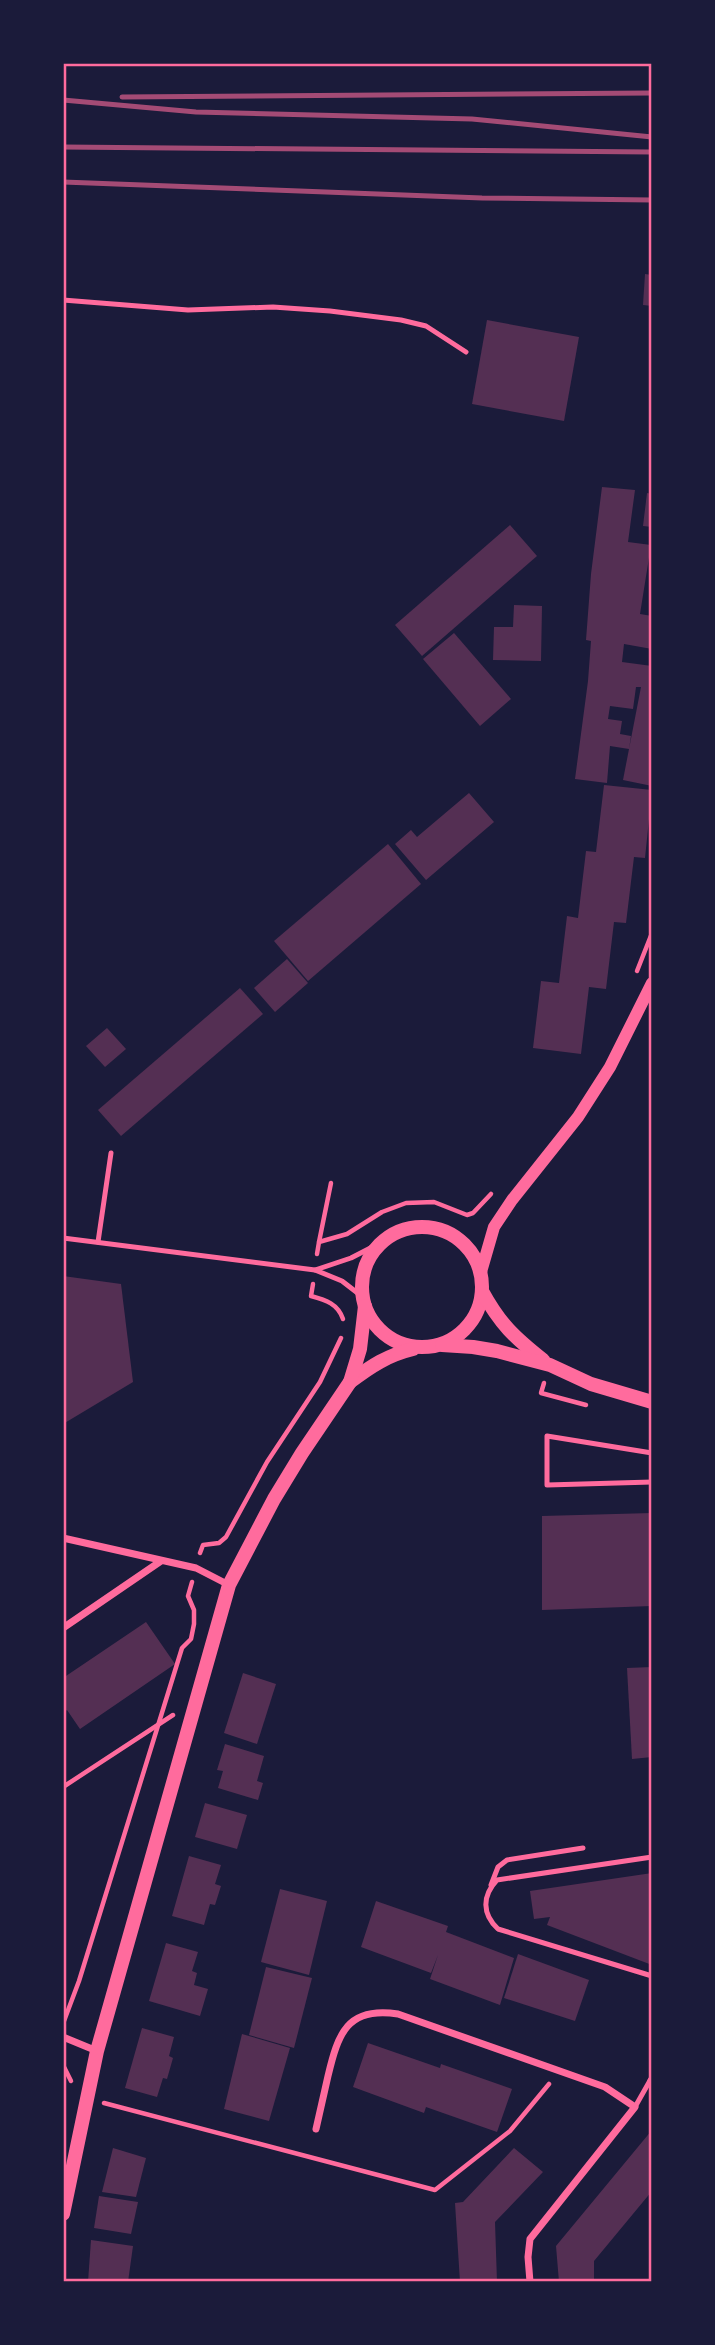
<svg xmlns="http://www.w3.org/2000/svg" width="715" height="2345" viewBox="0 0 715 2345" font-family="'Asap Condensed',sans-serif">
	<style>
		.building { fill: #542f53 }
		.lines { fill: none; stroke-linecap: round; stroke-linejoin: round }
		.path { stroke: #ff6b9d; stroke-width: 4.5 }
		.service { stroke: #ff6b9d; stroke-width: 5 }
		.minor { stroke: #ff6b9d; stroke-width: 7 }
		.tertiary { stroke: #ff6b9d; stroke-width: 12 }
		.secondary { stroke: #ff6b9d; stroke-width: 14 }
		.rail { stroke: #a44b75; stroke-width: 5 }
		.neatline { fill: none; stroke: #ff6b9d; stroke-width: 2.5 }
	</style>
	<rect width="100%" height="100%" fill="#1b1b3a"/>
	<!-- building -->
	<g class="building">
		<polygon points="645,274 652,275 652,306 643,305"/>
		<polygon points="487,320 579,337 564,421 472,404"/>
		<polygon points="602,487 635,490 628,542 651,545 640,614 652,616 652,649 624,644 622,662 652,666 652,786 623,780 641,687 636,687 633,709 610,706 608,719 622,721 620,734 631,736 629,749 610,746 607,783 575,779 588,681 591,641 586,640 591,574"/>
		<polygon points="647,493 652,494 652,527 643,526"/>
		<polygon points="510,525 537,556 422,656 395,625"/>
		<polygon points="514,605 542,606 541,661 493,660 494,627 513,627"/>
		<polygon points="454,633 511,699 480,726 423,659"/>
		<polygon points="604,785 652,790 645,858 634,857 626,923 614,922 606,989 589,987 581,1054 533,1048 541,981 559,983 567,916 578,918 586,851 596,852"/>
		<polygon points="469,793 494,822 426,880 395,844 411,830 417,837"/>
		<polygon points="388,844 421,884 308,981 274,941"/>
		<polygon points="287,959 308,983 275,1012 254,988"/>
		<polygon points="240,988 263,1014 121,1136 98,1110"/>
		<polygon points="107,1028 126,1049 105,1067 86,1046"/>
		<polygon points="63,1276 121,1284 133,1382 63,1424"/>
		<polygon points="652,1513 652,1606 542,1610 542,1516"/>
		<polygon points="146,1622 175,1664 80,1729 67,1710 63,1713 63,1678"/>
		<polygon points="652,1667 652,1757 632,1759 627,1668"/>
		<polygon points="243,1673 276,1684 257,1744 224,1733"/>
		<polygon points="225,1744 264,1756 257,1781 263,1783 258,1800 218,1788 223,1771 217,1770"/>
		<polygon points="205,1803 247,1815 237,1849 195,1837"/>
		<polygon points="189,1856 221,1865 215,1884 221,1886 215,1905 210,1904 204,1925 172,1916"/>
		<polygon points="652,1873 652,1965 547,1925 550,1917 534,1919 530,1891"/>
		<polygon points="280,1889 327,1901 309,1975 261,1962"/>
		<polygon points="376,1901 448,1926 446,1932 514,1958 500,2005 430,1979 438,1955 431,1973 361,1947"/>
		<polygon points="166,1943 198,1952 192,1971 197,1973 194,1985 208,1989 200,2016 149,2001"/>
		<polygon points="518,1954 589,1980 575,2021 504,1998"/>
		<polygon points="266,1967 312,1978 294,2048 249,2035"/>
		<polygon points="142,2028 174,2037 169,2056 173,2058 167,2079 163,2078 157,2097 125,2088"/>
		<polygon points="242,2034 290,2048 269,2121 224,2109"/>
		<polygon points="368,2043 440,2068 441,2064 512,2089 497,2132 426,2107 424,2113 353,2087"/>
		<polygon points="652,2130 652,2191 594,2261 594,2282 559,2282 556,2246"/>
		<polygon points="113,2148 146,2158 136,2197 102,2192"/>
		<polygon points="514,2148 543,2172 495,2222 497,2282 460,2282 455,2203 463,2202"/>
		<polygon points="99,2196 138,2202 131,2234 94,2228"/>
		<polygon points="91,2240 133,2246 128,2282 88,2282"/>
	</g>
	<g class="lines">
		<!-- path -->
		<g class="path">
			<polyline points="637,971 652,933"/>
			<polyline points="319,1242 331,1183"/>
			<polyline points="317,1254 319,1242 347,1234 382,1212 406,1203 434,1202 467,1215 473,1213 491,1194"/>
			<path d="M313 1284 311 1296C326 1300 338 1304 343 1319"/>
			<polyline points="544,1383 541,1393 586,1405"/>
			<polyline points="200,1553 203,1545 219,1543 226,1537 267,1462 320,1382 341,1338"/>
			<polyline points="63,1787 173,1715"/>
			<polyline points="64,2021 79,1981 182,1648 191,1639 194,1624 194,1610 188,1596 192,1582"/>
			<polyline points="63,2065 71,2081"/>
			<polyline points="104,2103 435,2190 510,2131 549,2084"/>
		</g>
		<!-- service -->
		<g class="service">
			<polyline points="63,300 188,310 273,307 330,311 401,320 426,326 466,352"/>
			<polyline points="63,1238 315,1270 342,1281 364,1298"/>
			<polyline points="98,1242 111,1153"/>
			<polyline points="315,1270 351,1258 384,1241"/>
			<polyline points="652,1453 547,1436 547,1485 652,1482"/>
			<path d="M652 1857 497 1880C482 1896 482 1914 498 1929L652 1976"/>
			<polyline points="491,1885 498,1867 507,1860 583,1848"/>
			<polyline points="635,2107 652,2077"/>
		</g>
		<!-- minor -->
		<g class="minor">
			<polyline points="63,1538 196,1568 229,1585"/>
			<polyline points="63,1628 161,1561"/>
			<polyline points="63,2037 97,2051"/>
			<polyline points="651,2081 652,2082"/>
			<path d="M316 2129C320 2112 324 2094 328 2076 338 2034 347 2006 398 2014L605 2087 635 2107 530 2239 528 2257 530 2282"/>
		</g>
		<!-- tertiary -->
		<polyline class="tertiary" points="481,1272 494,1227 512,1200 578,1117 610,1067 652,983"/>
		<!-- secondary -->
		<g class="secondary">
			<circle cx="422" cy="1287" r="60"/>
			<path d="M482 1291C500 1324 514 1337 543 1360"/>
			<polyline points="442,1345 473,1347 497,1351 550,1365 591,1384 652,1402"/>
			<path d="M350 1382C371 1366 388 1355 413 1349"/>
			<polyline points="63,2214 97,2051 229,1585 274,1499 302,1453 350,1382 360,1349 365,1306"/>
		</g>
		<!-- rail -->
		<g class="rail">
			<polyline points="122,97 652,93"/>
			<polyline points="63,100 196,112 472,119 652,137"/>
			<polyline points="63,147 652,152"/>
			<polyline points="63,182 482,198 652,200"/>
		</g>
	</g>
	<!-- border -->
	<rect width="715" height="2345" fill="none" stroke="#1b1b3a" stroke-width="130"/>
	<rect x="65" y="65" width="585" height="2215" class="neatline"/>
</svg>
